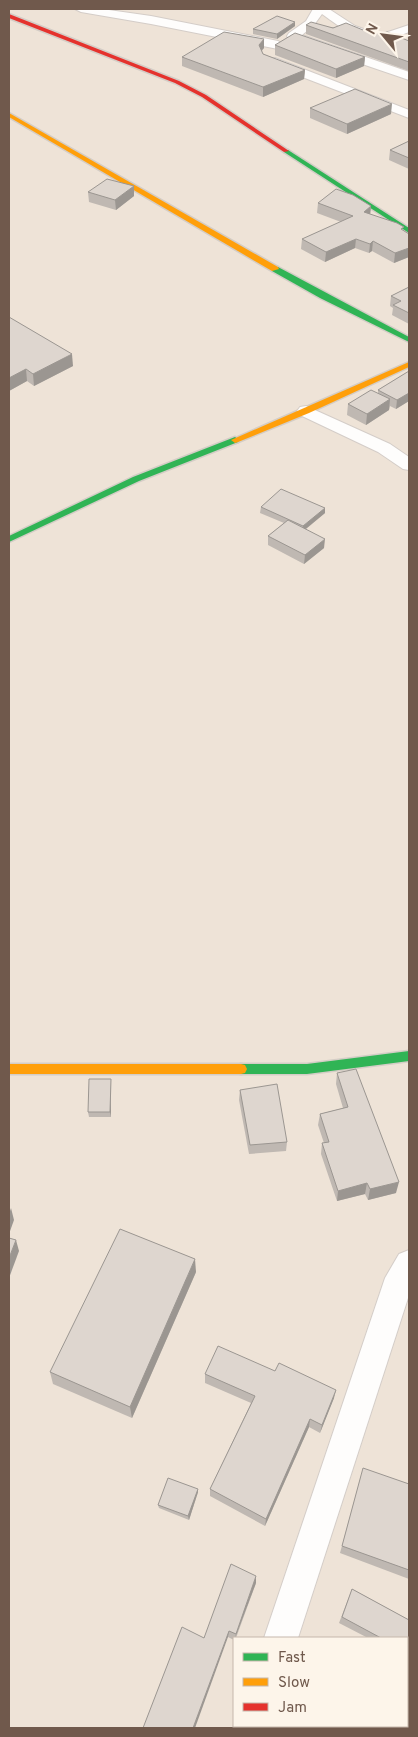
<svg xmlns="http://www.w3.org/2000/svg" width="418" height="1737" viewBox="0 0 418 1737" font-family="Overpass,sans-serif">
	<style>
		.residential { fill: #eee3d7; fill-rule: evenodd }
		.lines { fill: none; stroke-linecap: round; stroke-linejoin: round }
		.street-casing { stroke: #d4cdc8; stroke-width: 2 }
		.fast-casing { stroke: #d4cdc6; stroke-width: 3 }
		.slow-casing { stroke: #d4cdc6; stroke-width: 3 }
		.jam-casing { stroke: #d4cdc6; stroke-width: 3 }
		.street { fill: #fefdfc; fill-rule: evenodd }
		.fast { fill: #30b455; fill-rule: evenodd }
		.slow { fill: #ff9f0a; fill-rule: evenodd }
		.jam { fill: #e5322d; fill-rule: evenodd }
		.wall { fill: #bfb8b2 }
		.shaded-wall { fill: #9b9691 }
		.building { fill: #ded6cf; stroke: #9b9691 }
	</style>
	<rect width="100%" height="100%" fill="#f5f0e9"/>
	<!-- residential -->
	<path class="residential" d="M9 9H409V1728H9ZM234 1638H407V1726H234Z"/>
	<g class="lines">
		<!-- street casing -->
		<g class="street-casing">
			<g id="street">
				<polygon points="75,9 102,9 151,16 278,41 284,45 278,49 151,24 81,12"/>
				<path d="M313 9H329L355 26 375 33H385L409 25V32C371 48 353 37 322 14L314 25 302 35 409 72V80L289 39 287 36 289 33 306 21Z"/>
				<polygon points="275,58 409,110 409,118 271,65 269,62 271,59"/>
				<polygon points="306,406 390,444 409,457 409,470 403,469 378,452 300,415 297,411 300,407"/>
				<polygon points="409,1250 409,1295 298,1638 264,1638 385,1278 399,1254"/>
				<polygon points="234,1725 234,1726 270,1726 269,1728 233,1728"/>
			</g>
		</g>
		<!-- fast casing -->
		<g class="fast-casing">
			<g id="fast">
				<polygon points="284,150 288,150 409,228 409,233 284,152"/>
				<polygon points="272,267 278,267 409,337 409,342 320,298 272,271"/>
				<polygon points="235,437 239,440 238,442 139,481 9,542 9,536 133,477"/>
				<polygon points="409,1051 409,1061 307,1074 241,1074 237,1073 235,1069 237,1065 241,1064 307,1064"/>
			</g>
		</g>
		<!-- slow casing -->
		<g class="slow-casing">
			<g id="slow">
				<polygon points="9,113 278,267 279,269 272,271 9,117"/>
				<polygon points="409,362 409,367 309,413 238,442 235,443 231,440"/>
				<polygon points="9,1064 241,1064 245,1065 247,1069 245,1073 241,1074 9,1074"/>
			</g>
		</g>
		<!-- jam casing -->
		<g class="jam-casing">
			<polygon id="jam" points="9,14 179,81 206,95 289,151 284,152 202,97 175,83 9,18"/>
		</g>
		<!-- street -->
		<use href="#street" class="street"/>
		<!-- fast -->
		<use href="#fast" class="fast"/>
		<!-- slow -->
		<use href="#slow" class="slow"/>
		<!-- jam -->
		<use href="#jam" class="jam"/>
	</g>
	<!-- wall -->
	<g class="wall">
		<polygon points="295,22 295,26 277,39 253,34 253,29"/>
		<polygon points="306,25 363,30 409,41 409,71 306,34"/>
		<polygon points="264,39 264,48 262,51 263,54 305,70 304,79 263,97 182,66 182,57"/>
		<polygon points="275,45 365,57 364,66 336,78 275,55"/>
		<polygon points="310,108 391,114 347,134 310,118"/>
		<polygon points="409,141 409,169 389,160 390,150"/>
		<polygon points="134,186 134,196 116,210 89,202 88,192"/>
		<polygon points="318,203 371,206 370,214 409,234 409,257 394,263 372,251 369,253 355,248 325,262 301,249 302,239 341,222 317,213"/>
		<polygon points="409,287 409,324 392,315 393,308 390,306 391,296"/>
		<polygon points="9,317 73,366 34,386 27,381 9,391"/>
		<polygon points="409,371 409,401 396,409 390,406 389,410 366,425 347,415 348,404 378,393 378,390"/>
		<polygon points="261,507 325,508 325,513 306,529 324,548 304,564 268,545 268,536 284,523 260,513"/>
		<polygon points="337,1073 396,1193 368,1200 365,1194 337,1201 321,1154 322,1143 324,1143 318,1125 320,1114 343,1108 336,1084"/>
		<polygon points="111,1079 111,1117 89,1117 88,1112"/>
		<polygon points="240,1090 287,1142 286,1151 249,1154 239,1100"/>
		<polygon points="196,1272 132,1418 53,1384 50,1372"/>
		<polygon points="205,1374 334,1398 320,1433 309,1427 265,1526 210,1496 210,1489 251,1403 205,1383"/>
		<polygon points="361,1476 409,1484 409,1579 340,1553"/>
		<polygon points="198,1492 189,1520 159,1508 158,1505"/>
		<polygon points="256,1583 236,1638 234,1638 234,1640 228,1637 204,1638"/>
		<polygon points="352,1589 409,1620 409,1661 407,1660 407,1638 368,1638 339,1623"/>
	</g>
	<!-- shaded-wall -->
	<g class="shaded-wall">
		<polygon points="295,22 295,26 277,39 277,34"/>
		<polygon points="264,39 264,48 259,53 259,45"/>
		<polygon points="365,57 364,66 336,78 336,69"/>
		<polygon points="305,70 304,79 263,97 263,87"/>
		<polygon points="392,104 391,114 347,134 347,124"/>
		<polygon points="134,186 134,196 116,210 115,200"/>
		<polygon points="371,206 370,216 364,212"/>
		<polygon points="356,239 355,248 325,262 326,252"/>
		<polygon points="373,241 372,251 369,253 370,244"/>
		<polygon points="409,248 409,257 394,263 395,253"/>
		<polygon points="72,354 73,366 34,386 33,374"/>
		<polygon points="26,369 27,381 9,391 9,378"/>
		<polygon points="409,393 409,401 396,409 397,400"/>
		<polygon points="390,399 389,410 366,425 367,414"/>
		<polygon points="325,508 325,513 302,532 303,526"/>
		<polygon points="325,539 324,548 304,564 305,555"/>
		<polygon points="111,1079 111,1117 110,1112"/>
		<polygon points="399,1182 396,1193 368,1200 370,1189"/>
		<polygon points="367,1183 365,1194 337,1201 338,1191"/>
		<polygon points="11,1208 14,1220 9,1234 9,1214"/>
		<polygon points="16,1240 19,1251 9,1278 9,1258"/>
		<polygon points="195,1259 196,1272 132,1418 130,1407"/>
		<polygon points="336,1390 334,1398 320,1433 322,1425"/>
		<polygon points="310,1419 309,1427 265,1526 266,1519"/>
		<polygon points="198,1489 198,1492 189,1520 188,1516"/>
		<polygon points="256,1576 256,1583 235,1638 236,1634"/>
		<polygon points="229,1631 228,1637 195,1728 193,1728"/>
	</g>
	<!-- building -->
	<g class="building">
		<polygon points="277,16 295,22 277,34 253,29"/>
		<polygon points="311,22 333,28 346,23 363,30 383,34 387,32 409,41 409,62 306,25"/>
		<polygon points="224,32 264,39 259,45 263,54 305,70 263,87 182,57"/>
		<polygon points="295,33 365,57 336,69 275,45"/>
		<polygon points="355,89 392,104 347,124 310,108"/>
		<polygon points="409,141 409,158 390,150"/>
		<polygon points="107,179 134,186 115,200 88,192"/>
		<polygon points="336,189 353,195 371,206 364,212 397,223 404,227 401,229 409,234 409,248 395,253 373,241 370,244 356,239 326,252 302,239 353,216 318,203"/>
		<polygon points="409,287 409,313 393,305 401,301 391,296"/>
		<polygon points="9,317 72,354 33,374 26,369 9,378"/>
		<polygon points="409,371 409,393 397,400 378,390"/>
		<polygon points="371,390 390,399 367,414 348,404"/>
		<polygon points="281,489 325,508 303,526 261,507"/>
		<polygon points="288,520 325,539 305,555 268,536"/>
		<polygon points="356,1069 399,1182 370,1189 367,1183 338,1191 322,1143 329,1142 320,1114 348,1107 337,1073"/>
		<polygon points="89,1079 111,1079 110,1112 88,1112"/>
		<polygon points="277,1084 287,1142 250,1145 240,1090"/>
		<polygon points="120,1229 195,1259 130,1407 50,1372"/>
		<polygon points="9,1238 16,1240 9,1258"/>
		<polygon points="218,1346 275,1371 279,1363 336,1390 322,1425 310,1419 266,1519 210,1489 255,1396 205,1374"/>
		<polygon points="363,1468 409,1484 409,1570 342,1546"/>
		<polygon points="168,1478 198,1489 188,1516 158,1505"/>
		<polygon points="231,1564 256,1576 236,1634 229,1631 193,1728 143,1728 182,1627 204,1638"/>
		<polygon points="352,1589 409,1620 409,1654 407,1652 407,1638 381,1638 342,1617"/>
		<polygon points="407,1684 409,1685 409,1728 318,1728 319,1726 407,1726"/>
	</g>
	<!-- border -->
	<rect width="418" height="1737" fill="none" stroke="#70594c" stroke-width="20"/>
	<!-- legend -->
	<rect x="233" y="1637" width="175" height="90" fill="#fdf5ea" stroke="#c5b7ab"/>
	<rect x="243" y="1653" width="25" height="8" fill="#30b455" stroke="#c5b7ab"/>
	<text x="278" y="1662" font-size="15" fill="#70594c">Fast</text>
	<rect x="243" y="1678" width="25" height="8" fill="#ff9f0a" stroke="#c5b7ab"/>
	<text x="278" y="1687" font-size="15" fill="#70594c">Slow</text>
	<rect x="243" y="1703" width="25" height="8" fill="#e5322d" stroke="#c5b7ab"/>
	<text x="278" y="1712" font-size="15" fill="#70594c">Jam</text>
	<!-- north arrow -->
	<g transform="translate(383 35) rotate(299)" stroke="#fdf5ea" stroke-width="4" paint-order="stroke">
	<path d="M0-4L9 19L0 12L-9 19Z" fill="#70594c"/>
	<text y="-8" font-size="14" font-weight="bold" text-anchor="middle" fill="#70594c">N</text>
	</g>
</svg>
